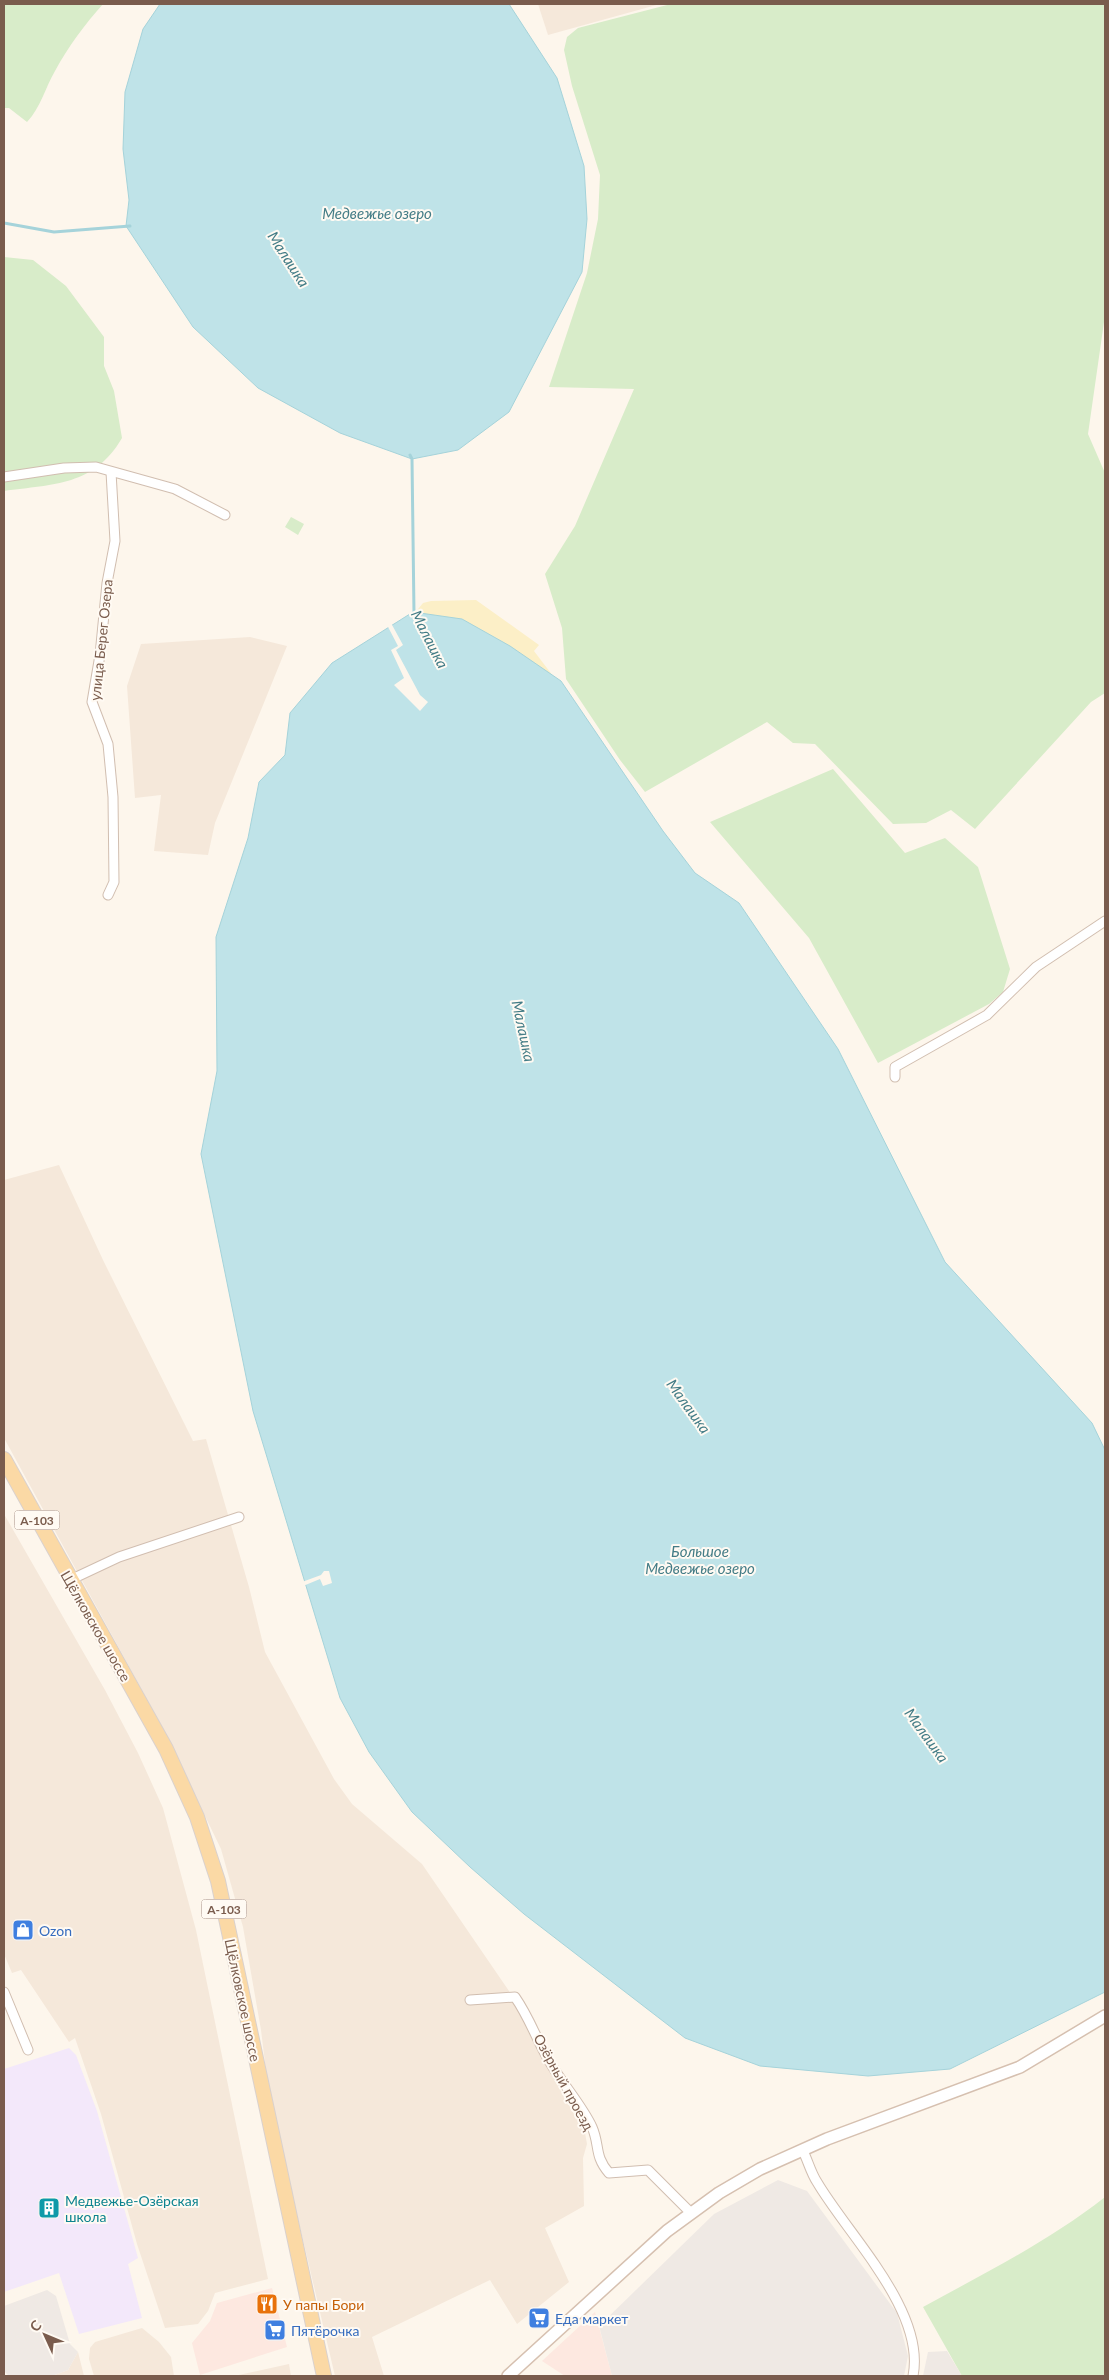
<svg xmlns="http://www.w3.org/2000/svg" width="1109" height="2380" viewBox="0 0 1109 2380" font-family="Lato,sans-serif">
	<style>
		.residential { fill: #f5e8da }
		.commercial { fill: #fde8e0 }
		.industrial { fill: #efe9e4 }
		.education { fill: #f3e8fa }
		.green { fill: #d8ecc9 }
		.sand { fill: #fcefc7 }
		.water { fill: #bfe3e8; stroke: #a5d3da }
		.pier { fill: #fdf6ec }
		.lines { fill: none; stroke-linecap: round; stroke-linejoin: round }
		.stream { stroke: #a5d3da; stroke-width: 3 }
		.street-casing { stroke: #d1beb0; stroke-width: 11 }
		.secondary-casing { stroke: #d6c0b0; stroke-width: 14 }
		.primary-casing { stroke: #dad1cd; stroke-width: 16 }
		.street { stroke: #fff; stroke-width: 9 }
		.secondary { stroke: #fff; stroke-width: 11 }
		.primary { stroke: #fbd9a5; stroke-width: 14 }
		.labels { text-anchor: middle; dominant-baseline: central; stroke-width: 4; stroke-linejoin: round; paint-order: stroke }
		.shield { fill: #fffaf3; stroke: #a28b7f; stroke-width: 1 }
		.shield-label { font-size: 12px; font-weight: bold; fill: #7a5c4d }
		.street-label { font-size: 14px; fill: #7a5c4d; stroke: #fffaf3 }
		.shop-label { font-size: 14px; fill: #366cbe; stroke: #fffaf3; text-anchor: start }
		.culture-label { font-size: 14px; fill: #0d838f; stroke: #fffaf3; text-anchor: start }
		.food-label { font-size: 14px; fill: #c56008; stroke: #fffaf3; text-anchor: start }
		.water-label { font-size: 15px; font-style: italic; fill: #437c86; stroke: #fffaf3 }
	</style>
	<rect width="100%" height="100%" fill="#fdf6ec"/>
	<!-- residential -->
	<g class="residential">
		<polygon points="538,4 660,4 548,35"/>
		<polygon points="250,637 287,646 215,823 208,855 154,851 161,795 135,798 127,686 141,644"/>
		<polygon points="59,1165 103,1260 193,1441 206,1439 249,1587 265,1652 334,1779 352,1804 422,1864 509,1991 523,2013 540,2055 585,2133 587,2144 583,2158 584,2206 545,2228 569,2282 517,2324 490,2280 372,2337 384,2376 335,2376 269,2095 261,2030 243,1927 221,1849 160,1723 4,1438 4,1180"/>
		<polygon points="4,1514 105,1690 138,1753 163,1808 196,1930 268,2279 215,2293 208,2311 198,2324 165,2328 137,2244 101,2114 75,2038 69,2042 21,1970 12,1973 4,1954"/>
		<polygon points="142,2328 159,2342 171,2357 174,2376 94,2376 89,2359 90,2348 95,2342"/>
		<polygon points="78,2352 84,2376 52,2376 68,2370"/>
		<polygon points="289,2364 291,2376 234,2376"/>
	</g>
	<!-- commercial -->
	<g class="commercial">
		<polygon points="272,2288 287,2347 200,2375 192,2343 210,2321 217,2303"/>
		<polygon points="595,2312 612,2376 565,2376 542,2361"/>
	</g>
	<!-- industrial -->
	<g class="industrial">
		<polygon points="778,2180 807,2191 897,2313 908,2356 904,2376 612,2376 599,2326 714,2214"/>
		<polygon points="47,2290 56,2296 70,2344 78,2352 68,2370 52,2376 9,2376 4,2371 4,2306"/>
		<polygon points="947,2351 962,2376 923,2376 928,2352"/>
	</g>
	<!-- education -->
	<polygon class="education" points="69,2048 76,2055 97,2111 138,2258 128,2264 142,2318 79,2334 59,2273 4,2292 4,2069"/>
	<!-- green -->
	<g class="green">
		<path d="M4 4H103C85 24 68 47 55 71 45 88 41 107 27 122L9 108H4Z"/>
		<polygon points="671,4 1105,4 1105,315 1088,434 1105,473 1105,693 1091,702 975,829 951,810 926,823 893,824 815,744 793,743 767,722 645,792 620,760 566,679 562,628 545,574 575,526 634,389 549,387 587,273 598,219 600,175 572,86 564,50 567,37 578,28"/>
		<path d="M4 257 33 260 66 286 104 337V366L114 391 122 438C94 486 54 484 4 491Z"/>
		<polygon points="291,517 304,524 298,535 285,527"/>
		<polygon points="833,769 905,853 945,838 978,867 1010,969 1003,992 989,1004 878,1063 809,938 710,822"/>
		<path d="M1105 2197V2376H962L923 2307C985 2273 1049 2241 1105 2197Z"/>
	</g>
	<!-- sand -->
	<polygon class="sand" points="476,600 539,645 534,651 553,676 505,646 414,614 423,603 431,601"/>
	<!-- water -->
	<g class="water">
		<polygon points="160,4 509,4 557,78 584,166 587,219 582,272 509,412 458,450 412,459 340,433 258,388 193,327 126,226 129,200 123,149 125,92 143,29"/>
		<polygon points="413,612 462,619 510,646 561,681 663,831 695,873 739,903 838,1049 945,1262 1092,1423 1105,1450 1105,1992 950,2069 868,2076 760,2066 685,2038 524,1914 470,1867 412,1812 369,1752 340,1698 253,1411 201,1154 217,1071 216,937 248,838 259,782 285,755 290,713 332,663"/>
	</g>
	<!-- pier -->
	<g class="pier">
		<polygon points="398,618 391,623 403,645 396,650 420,695 428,702 420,711 394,685 404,678 391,650 398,646 387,625 382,628"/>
		<polygon points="324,1571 329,1571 332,1583 323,1586 320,1579 303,1586 302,1582 321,1575"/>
	</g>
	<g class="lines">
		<!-- stream -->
		<g class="stream">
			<polyline points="4,223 54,232 130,226"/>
			<polyline points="410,455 412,459 414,613"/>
		</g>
		<!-- street casing -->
		<g class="street-casing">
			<g id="street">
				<polyline points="4,477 64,468 96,467 175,489 225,515"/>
				<polyline points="108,895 114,882 113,797 108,744 92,702 100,655 107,583 115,541 111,472"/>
				<polyline points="895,1077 895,1067 987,1015 1036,967 1105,921"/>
				<polyline points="70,1580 119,1557 239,1517"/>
				<polyline points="4,1992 28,2050"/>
				<path d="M470 2000 515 1997C529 2017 536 2038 548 2059 560 2081 582 2105 592 2127 600 2145 594 2156 609 2173L648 2170 690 2212"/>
				<path d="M803 2151C808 2161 811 2173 817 2182 848 2235 926 2311 913 2376"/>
			</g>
		</g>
		<!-- secondary casing -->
		<g class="secondary-casing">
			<polyline id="secondary" points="508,2376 667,2231 719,2193 760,2169 827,2139 1020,2067 1105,2016"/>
		</g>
		<!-- primary casing -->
		<g class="primary-casing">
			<polyline id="primary" points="4,1459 166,1749 197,1817 218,1881 324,2376"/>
		</g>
		<!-- street -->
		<use href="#street" class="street"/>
		<!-- secondary -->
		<use href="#secondary" class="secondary"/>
		<!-- primary -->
		<use href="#primary" class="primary"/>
	</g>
	<!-- icons -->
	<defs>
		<g id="shop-square" transform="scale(1.125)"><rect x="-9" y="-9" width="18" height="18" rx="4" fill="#3f7fe0" stroke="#fffaf3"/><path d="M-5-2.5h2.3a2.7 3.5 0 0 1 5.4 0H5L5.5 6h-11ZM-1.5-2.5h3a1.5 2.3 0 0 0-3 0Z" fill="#fff"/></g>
		<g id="building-square" transform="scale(1.125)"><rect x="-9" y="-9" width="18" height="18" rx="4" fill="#0f9aa8" stroke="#fffaf3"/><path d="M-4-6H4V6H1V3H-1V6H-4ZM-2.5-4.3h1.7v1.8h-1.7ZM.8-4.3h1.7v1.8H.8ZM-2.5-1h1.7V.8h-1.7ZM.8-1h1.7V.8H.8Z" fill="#fff"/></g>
		<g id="restaurant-square" transform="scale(1.125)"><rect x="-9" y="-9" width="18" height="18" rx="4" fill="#e8710a" stroke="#fffaf3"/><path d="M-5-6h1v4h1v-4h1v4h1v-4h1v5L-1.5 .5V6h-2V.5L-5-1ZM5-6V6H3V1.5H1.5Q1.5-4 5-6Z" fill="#fff"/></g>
		<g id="supermarket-square" transform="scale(1.125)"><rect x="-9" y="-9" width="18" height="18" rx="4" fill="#3f7fe0" stroke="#fffaf3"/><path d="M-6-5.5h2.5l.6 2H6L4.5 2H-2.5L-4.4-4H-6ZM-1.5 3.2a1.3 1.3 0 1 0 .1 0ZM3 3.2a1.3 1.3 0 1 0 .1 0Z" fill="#fff"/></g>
	</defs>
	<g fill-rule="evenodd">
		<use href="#shop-square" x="23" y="1930"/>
		<use href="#building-square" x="49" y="2208"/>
		<use href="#restaurant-square" x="267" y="2304"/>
		<use href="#supermarket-square" x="539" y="2318"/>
		<use href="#supermarket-square" x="275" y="2330"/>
	</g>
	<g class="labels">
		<!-- shield labels -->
		<g class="shield">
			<rect x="14.5" y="1510.5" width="45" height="19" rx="4"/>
			<rect x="201.5" y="1899.5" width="45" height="19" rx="4"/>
		</g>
		<g class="shield-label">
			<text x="37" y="1520">А-103</text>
			<text x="224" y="1909">А-103</text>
		</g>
		<!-- street labels -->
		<g class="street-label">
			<text transform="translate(101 640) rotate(-84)">улица Берег Озера</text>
			<text transform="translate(96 1626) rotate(60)">Щёлковское шоссе</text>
			<text transform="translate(243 2000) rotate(78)">Щёлковское шоссе</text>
			<text transform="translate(564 2082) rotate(61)">Озёрный проезд</text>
		</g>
		<!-- shop labels -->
		<g class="shop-label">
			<text x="39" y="1930">Ozon</text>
			<text x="555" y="2318">Еда маркет</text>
			<text x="291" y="2330">Пятёрочка</text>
		</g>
		<!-- culture labels -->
		<g class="culture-label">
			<text x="65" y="2200">Медвежье-Озёрская<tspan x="65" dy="16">школа</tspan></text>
		</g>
		<!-- food labels -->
		<g class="food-label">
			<text x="283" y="2304">У папы Бори</text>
		</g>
		<!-- water labels -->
		<g class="water-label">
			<text x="377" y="213">Медвежье озеро</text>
			<text transform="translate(289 259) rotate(57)">Малашка</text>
			<text transform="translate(430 639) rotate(63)">Малашка</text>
			<text transform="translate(524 1031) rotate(78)">Малашка</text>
			<text transform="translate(689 1406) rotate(54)">Малашка</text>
			<text x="700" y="1551">Большое<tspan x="700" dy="17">Медвежье озеро</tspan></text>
			<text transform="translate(927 1735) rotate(54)">Малашка</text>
		</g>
	</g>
	<!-- border -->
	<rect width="1109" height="2380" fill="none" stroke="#7a5c4d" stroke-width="10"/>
	<!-- north arrow -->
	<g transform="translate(45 2335) rotate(314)" stroke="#fffaf3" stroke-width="4" paint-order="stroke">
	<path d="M0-4L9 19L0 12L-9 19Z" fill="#7a5c4d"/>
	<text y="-8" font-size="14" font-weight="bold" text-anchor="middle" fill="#7a5c4d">С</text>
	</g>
</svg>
